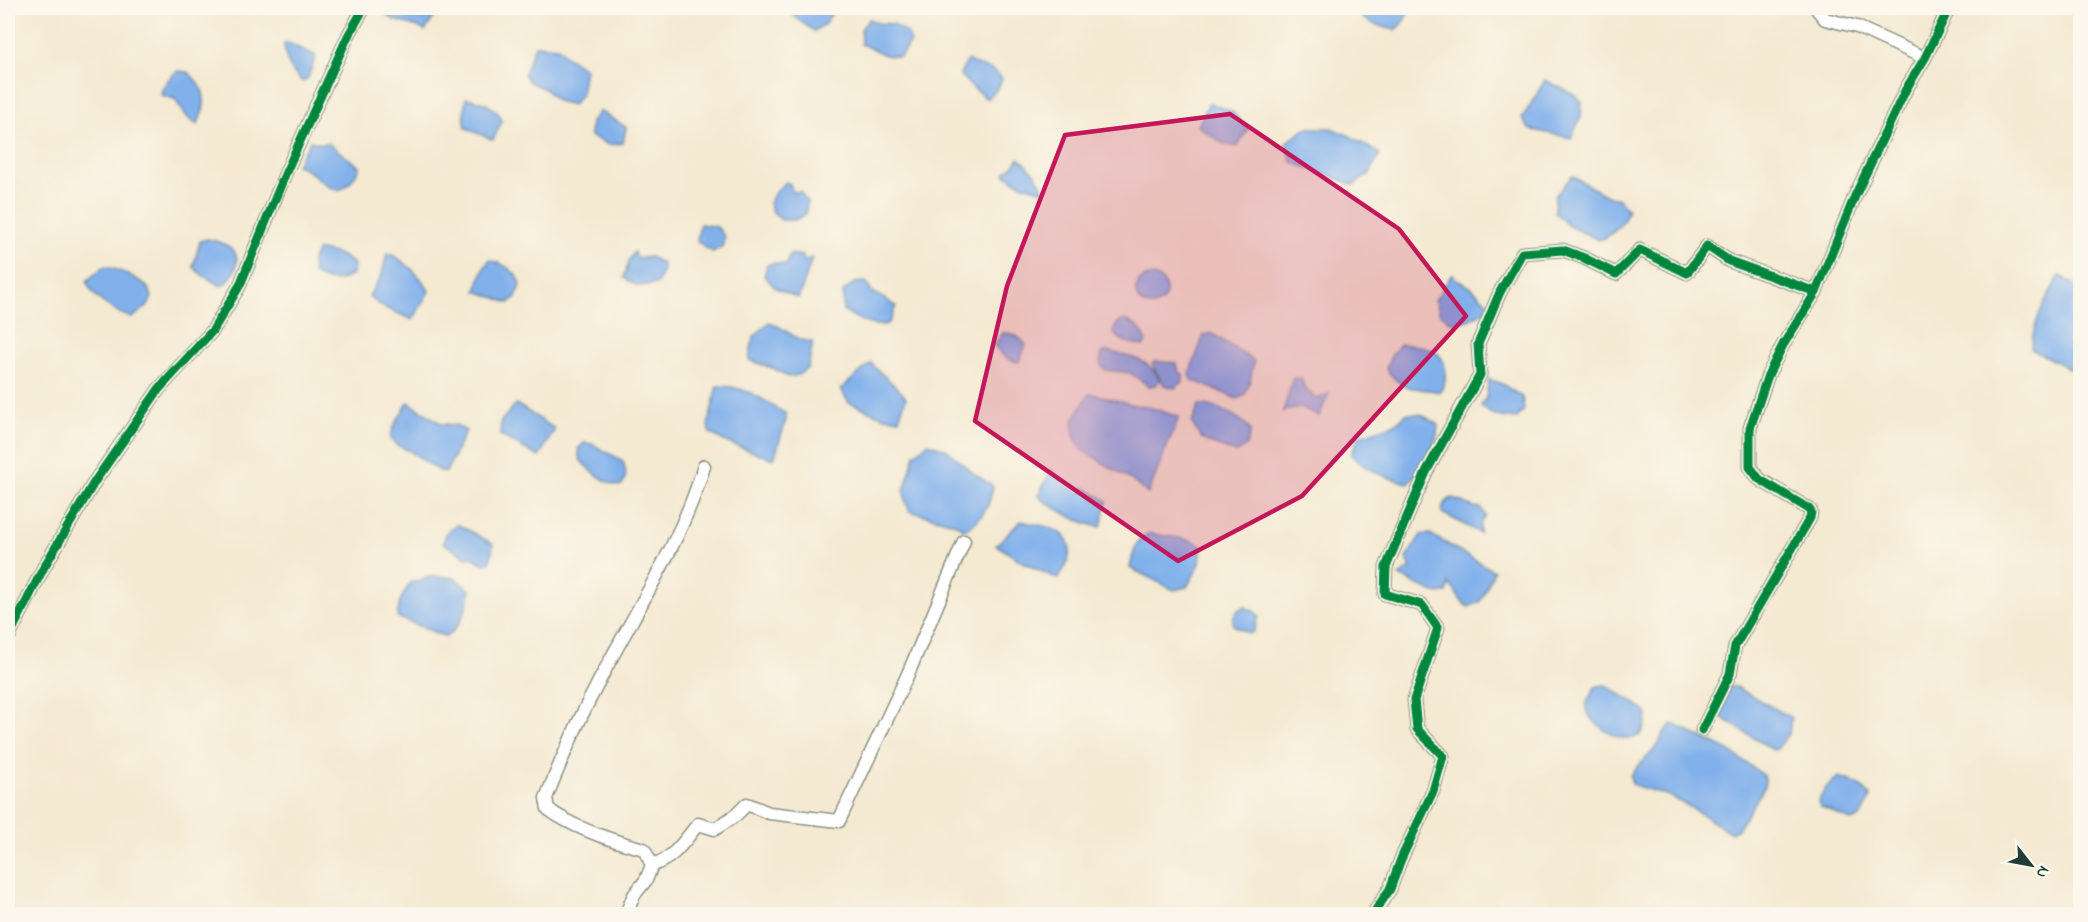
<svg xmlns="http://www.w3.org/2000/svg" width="2088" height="922" viewBox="0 0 2088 922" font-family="'Indie Flower',sans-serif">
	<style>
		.water { fill: #81b0eb; stroke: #507690; stroke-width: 1.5 }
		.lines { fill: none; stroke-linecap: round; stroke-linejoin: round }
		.minor-casing { stroke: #8a9382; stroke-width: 15 }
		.minor { stroke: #fff; stroke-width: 12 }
		.cycleway-casing { stroke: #fbf7ec; stroke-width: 13 }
		.cycleway { stroke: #00873e; stroke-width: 9 }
		.marked { fill: #c2185b; fill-opacity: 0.2; stroke: #c2185b; stroke-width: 4.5; stroke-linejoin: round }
	</style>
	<rect width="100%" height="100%" fill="#fbf7ec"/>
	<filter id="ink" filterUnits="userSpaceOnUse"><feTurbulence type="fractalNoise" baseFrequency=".0167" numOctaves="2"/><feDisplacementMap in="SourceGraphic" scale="12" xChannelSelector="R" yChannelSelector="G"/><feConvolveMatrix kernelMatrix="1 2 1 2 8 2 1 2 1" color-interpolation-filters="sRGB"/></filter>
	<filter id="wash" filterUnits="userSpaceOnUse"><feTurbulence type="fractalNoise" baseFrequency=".008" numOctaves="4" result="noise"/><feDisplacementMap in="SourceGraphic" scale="24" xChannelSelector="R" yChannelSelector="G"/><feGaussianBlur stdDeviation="1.35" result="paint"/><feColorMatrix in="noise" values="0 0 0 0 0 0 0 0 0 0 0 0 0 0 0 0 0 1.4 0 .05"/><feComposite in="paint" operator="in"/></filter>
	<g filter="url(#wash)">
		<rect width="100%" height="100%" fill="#f4e9d1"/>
		<!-- water -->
		<g class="water">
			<polygon points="383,8 429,8 434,17 425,31 418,27 394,20 381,11"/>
			<polygon points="787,8 835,8 825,24 814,31 797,19"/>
			<path d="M1355 8H1408C1407 19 1404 24 1395 30 1379 26 1362 23 1355 8Z"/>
			<polygon points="869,19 878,23 893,24 908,34 910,42 900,57 885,55 861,44 861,29"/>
			<path d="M288 43 316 56 308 78 302 82C290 70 285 61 284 44Z"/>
			<polygon points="535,45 558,47 566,56 585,69 581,94 573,105 557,101 545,89 529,82 524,74"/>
			<path d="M968 60C979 70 990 63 1002 79L998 88 987 99C978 90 966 85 960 74Z"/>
			<path d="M177 71 188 72C200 83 207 94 203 111 201 116 199 119 198 125 187 120 181 109 175 99L161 95C161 85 171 77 177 71Z"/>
			<polygon points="1545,80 1575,95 1582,102 1581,117 1571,138 1529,129 1522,119"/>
			<path d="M466 98C480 100 498 107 502 121L493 140 466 128 464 114Z"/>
			<polygon points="1209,103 1233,112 1248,129 1237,147 1224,144 1198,126"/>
			<polygon points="600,111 626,127 623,143 609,145 590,136 591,122"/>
			<path d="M1306 128H1331L1350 136 1380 154 1369 175 1353 185C1333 176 1312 171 1292 162L1286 143Z"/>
			<path d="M310 141 322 144 328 143 360 167C335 215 325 173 296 165Z"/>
			<path d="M1019 158C1030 166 1039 178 1044 191 1029 187 1015 184 1005 173L1014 165Z"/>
			<path d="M1572 176 1609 197 1619 199 1628 210C1624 224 1613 235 1599 240L1568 226 1555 212V196Z"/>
			<polygon points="786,182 791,185 792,192 800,191 807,202 806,214 795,220 781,220 772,211 769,203 776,191"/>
			<polygon points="700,224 717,227 725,237 722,247 713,252 704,247 697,240"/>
			<path d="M206 239C223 241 245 250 234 272 230 279 228 283 221 286L202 275 193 267 200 241Z"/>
			<path d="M318 250C333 251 342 255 354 264L353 274C338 283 329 283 313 274L312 260Z"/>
			<polygon points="634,252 637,258 650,257 662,263 663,270 657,284 637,286 624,278 629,260"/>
			<path d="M387 253C402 258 422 277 429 291L413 320 381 306 369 296 382 275Z"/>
			<polygon points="790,254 803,256 803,261 812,258 803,286 798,298 776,288 764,276 767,265 773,263 786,265"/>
			<path d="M489 260C503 263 515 271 521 283L516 297 509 303 476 291 483 270Z"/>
			<path d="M103 267C113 266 142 280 148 288 150 290 151 294 152 297L148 306 132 318C117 313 90 298 87 281Z"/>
			<polygon points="1452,274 1455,278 1472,288 1488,303 1484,312 1466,321 1450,322 1440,313 1435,300"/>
			<circle cx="1151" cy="291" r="15"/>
			<path d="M2060 276 2080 288V374L2031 349C2033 324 2046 297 2060 276Z"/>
			<path d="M866 282 871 291 896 306 889 323C872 330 859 319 843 311V292L854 283Z"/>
			<path d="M1125 320C1136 324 1144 330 1146 342L1144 346C1133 344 1119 342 1113 332L1117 323Z"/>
			<path d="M769 322C785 327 795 342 813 342L808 368 798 375 788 377 775 369 749 360 753 338Z"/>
			<path d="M1003 333C1012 332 1020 337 1026 345L1019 362C1007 361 1000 353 994 345Z"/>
			<polygon points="1211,333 1254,361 1250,382 1244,396 1237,399 1192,380 1189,374 1204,335"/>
			<path d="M1400 344C1410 345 1424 345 1433 350 1448 359 1449 379 1440 392 1413 386 1404 393 1386 369L1391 356Z"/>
			<path d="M1107 351C1128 357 1148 357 1159 379L1156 385 1149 386 1130 373 1105 370 1100 363 1102 353Z"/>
			<path d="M1156 361C1163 363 1170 361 1177 364L1179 372 1183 374V382L1175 388 1164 385 1152 364Z"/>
			<path d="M871 363C882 376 896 384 906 398L899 419 884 417 848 402 841 389Z"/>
			<path d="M1293 378 1302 379 1304 388 1317 399 1329 394 1319 416C1305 409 1298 404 1283 412Z"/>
			<path d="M1489 379 1502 384 1522 397 1524 410 1516 419C1502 417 1491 417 1481 406L1486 398Z"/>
			<path d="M717 386C748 386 761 399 786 414V420L774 459 728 443 710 433 708 426Z"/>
			<polygon points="1089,394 1098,395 1135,405 1149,407 1179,417 1148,494 1131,480 1082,450 1074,436 1073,420"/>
			<polygon points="408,402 442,424 456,425 466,431 446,472 438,470 408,450 396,445 390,437 395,424"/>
			<polygon points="516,404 555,429 539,457 500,435 501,421"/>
			<path d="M1199 405C1214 404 1243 417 1251 431L1246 446 1236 453C1214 442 1204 449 1192 423Z"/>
			<path d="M1406 414H1420L1438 424C1438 445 1423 467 1409 483 1388 479 1366 470 1351 455L1359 436 1395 424Z"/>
			<path d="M584 443 592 444 623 461C626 471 628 479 620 486 610 486 585 468 580 459 579 458 579 450 578 449Z"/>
			<path d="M928 443 946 449 972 472 993 486C989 508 984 517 965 530L954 523 910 511 906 503 904 491 915 454Z"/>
			<path d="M1052 469C1061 481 1067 488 1081 493L1084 487 1107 501 1101 527C1081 524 1054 509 1038 496Z"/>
			<path d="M1452 498 1474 507 1481 508 1485 515 1480 525V533L1442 513C1442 505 1445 502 1452 498Z"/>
			<path d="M1021 521C1032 524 1049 525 1059 532 1078 544 1068 565 1058 579L1024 563 996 545Z"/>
			<polygon points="456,525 459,525 493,544 490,563 484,564 472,557 466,557 443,543 446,534"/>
			<path d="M1150 533C1166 537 1189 537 1202 546L1200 564 1187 587 1174 590 1130 568C1133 554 1135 539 1150 533Z"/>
			<path d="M1430 534 1494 571 1480 602 1468 607C1459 601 1457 592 1449 584L1447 593H1434L1399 576 1411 568 1406 558 1421 535Z"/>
			<path d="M433 576 455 578 470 590C467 609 462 625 446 637L397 617 400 601 410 583Z"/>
			<path d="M1245 607 1255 612 1259 616 1253 632 1249 634 1233 625C1232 616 1236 609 1245 607Z"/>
			<path d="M1605 685 1636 704 1647 714C1646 763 1590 727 1586 709 1585 702 1592 693 1595 687Z"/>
			<polygon points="1730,687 1736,687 1791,718 1789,733 1777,749 1773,750 1722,718 1717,706"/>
			<path d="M1673 724 1729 751 1763 775 1765 780 1764 788 1737 830 1731 833C1712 821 1693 808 1673 798 1659 791 1645 790 1632 784L1630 776C1637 766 1645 759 1653 751 1662 742 1661 731 1673 724Z"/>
			<path d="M1838 777C1852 781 1862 785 1871 797L1860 817 1852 821 1820 806 1818 802 1826 788Z"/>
		</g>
	</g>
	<g filter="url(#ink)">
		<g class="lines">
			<!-- minor casing -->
			<g class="minor-casing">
				<g id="minor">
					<polyline points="1816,8 1825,19 1857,27 1925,58"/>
					<polyline points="8,638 44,567 95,481 159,389 213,330 240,285 286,172 348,36 364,8"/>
					<polyline points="1702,730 1730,674 1735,646 1810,518 1811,512 1809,509 1759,479 1750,467 1750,428 1768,375 1783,345 1816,292 1855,196 1906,89 1925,58 1949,8"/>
					<path d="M652 865C674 859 684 841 698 824L715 829 736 815 747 804 769 813 839 821 908 674 964 541"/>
					<path d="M626 914 634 895 646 880 652 865 644 849C613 841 573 828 548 809L546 798C560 763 575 727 593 693 631 617 680 547 704 466"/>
					<polyline points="1373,914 1390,889 1401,859 1433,791 1443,756 1417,729 1414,700 1438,628 1422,605 1385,594 1386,567 1426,472 1480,375 1478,344 1500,292 1522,253 1563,250 1584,258 1616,274 1640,250 1687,273 1707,246 1729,261 1816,292"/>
				</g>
			</g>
			<!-- minor -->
			<use href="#minor" class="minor"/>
			<!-- cycleway casing -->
			<g class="cycleway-casing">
				<g id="cycleway">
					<polyline points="8,638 44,567 95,481 159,389 213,330 240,285 286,172 348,36 364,8"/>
					<polyline points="1702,730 1730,674 1735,646 1810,518 1811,512 1809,509 1759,479 1750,467 1750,428 1768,375 1783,345 1816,292 1855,196 1906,89 1925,58 1949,8"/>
					<polyline points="1373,914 1390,889 1401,859 1433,791 1443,756 1417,729 1414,700 1438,628 1422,605 1385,594 1386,567 1426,472 1480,375 1478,344 1500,292 1522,253 1563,250 1584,258 1616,274 1640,250 1687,273 1707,246 1729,261 1816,292"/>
				</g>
			</g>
			<!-- cycleway -->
			<use href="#cycleway" class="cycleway"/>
		</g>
	</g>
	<!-- marked area -->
	<path class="marked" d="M1230 114 1399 229 1466 316 1302 496 1178 561 975 421 1007 286 1065 135Z"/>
	<!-- margin -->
	<rect width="2088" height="922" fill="none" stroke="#fbf7ec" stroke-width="30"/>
	<!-- north arrow -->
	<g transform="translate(2031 865) rotate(121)" stroke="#fbf7ec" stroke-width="4.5" paint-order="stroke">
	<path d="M0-4.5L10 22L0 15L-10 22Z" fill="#1f3d34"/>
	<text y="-9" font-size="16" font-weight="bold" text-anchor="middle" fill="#1f3d34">N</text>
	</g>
</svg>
